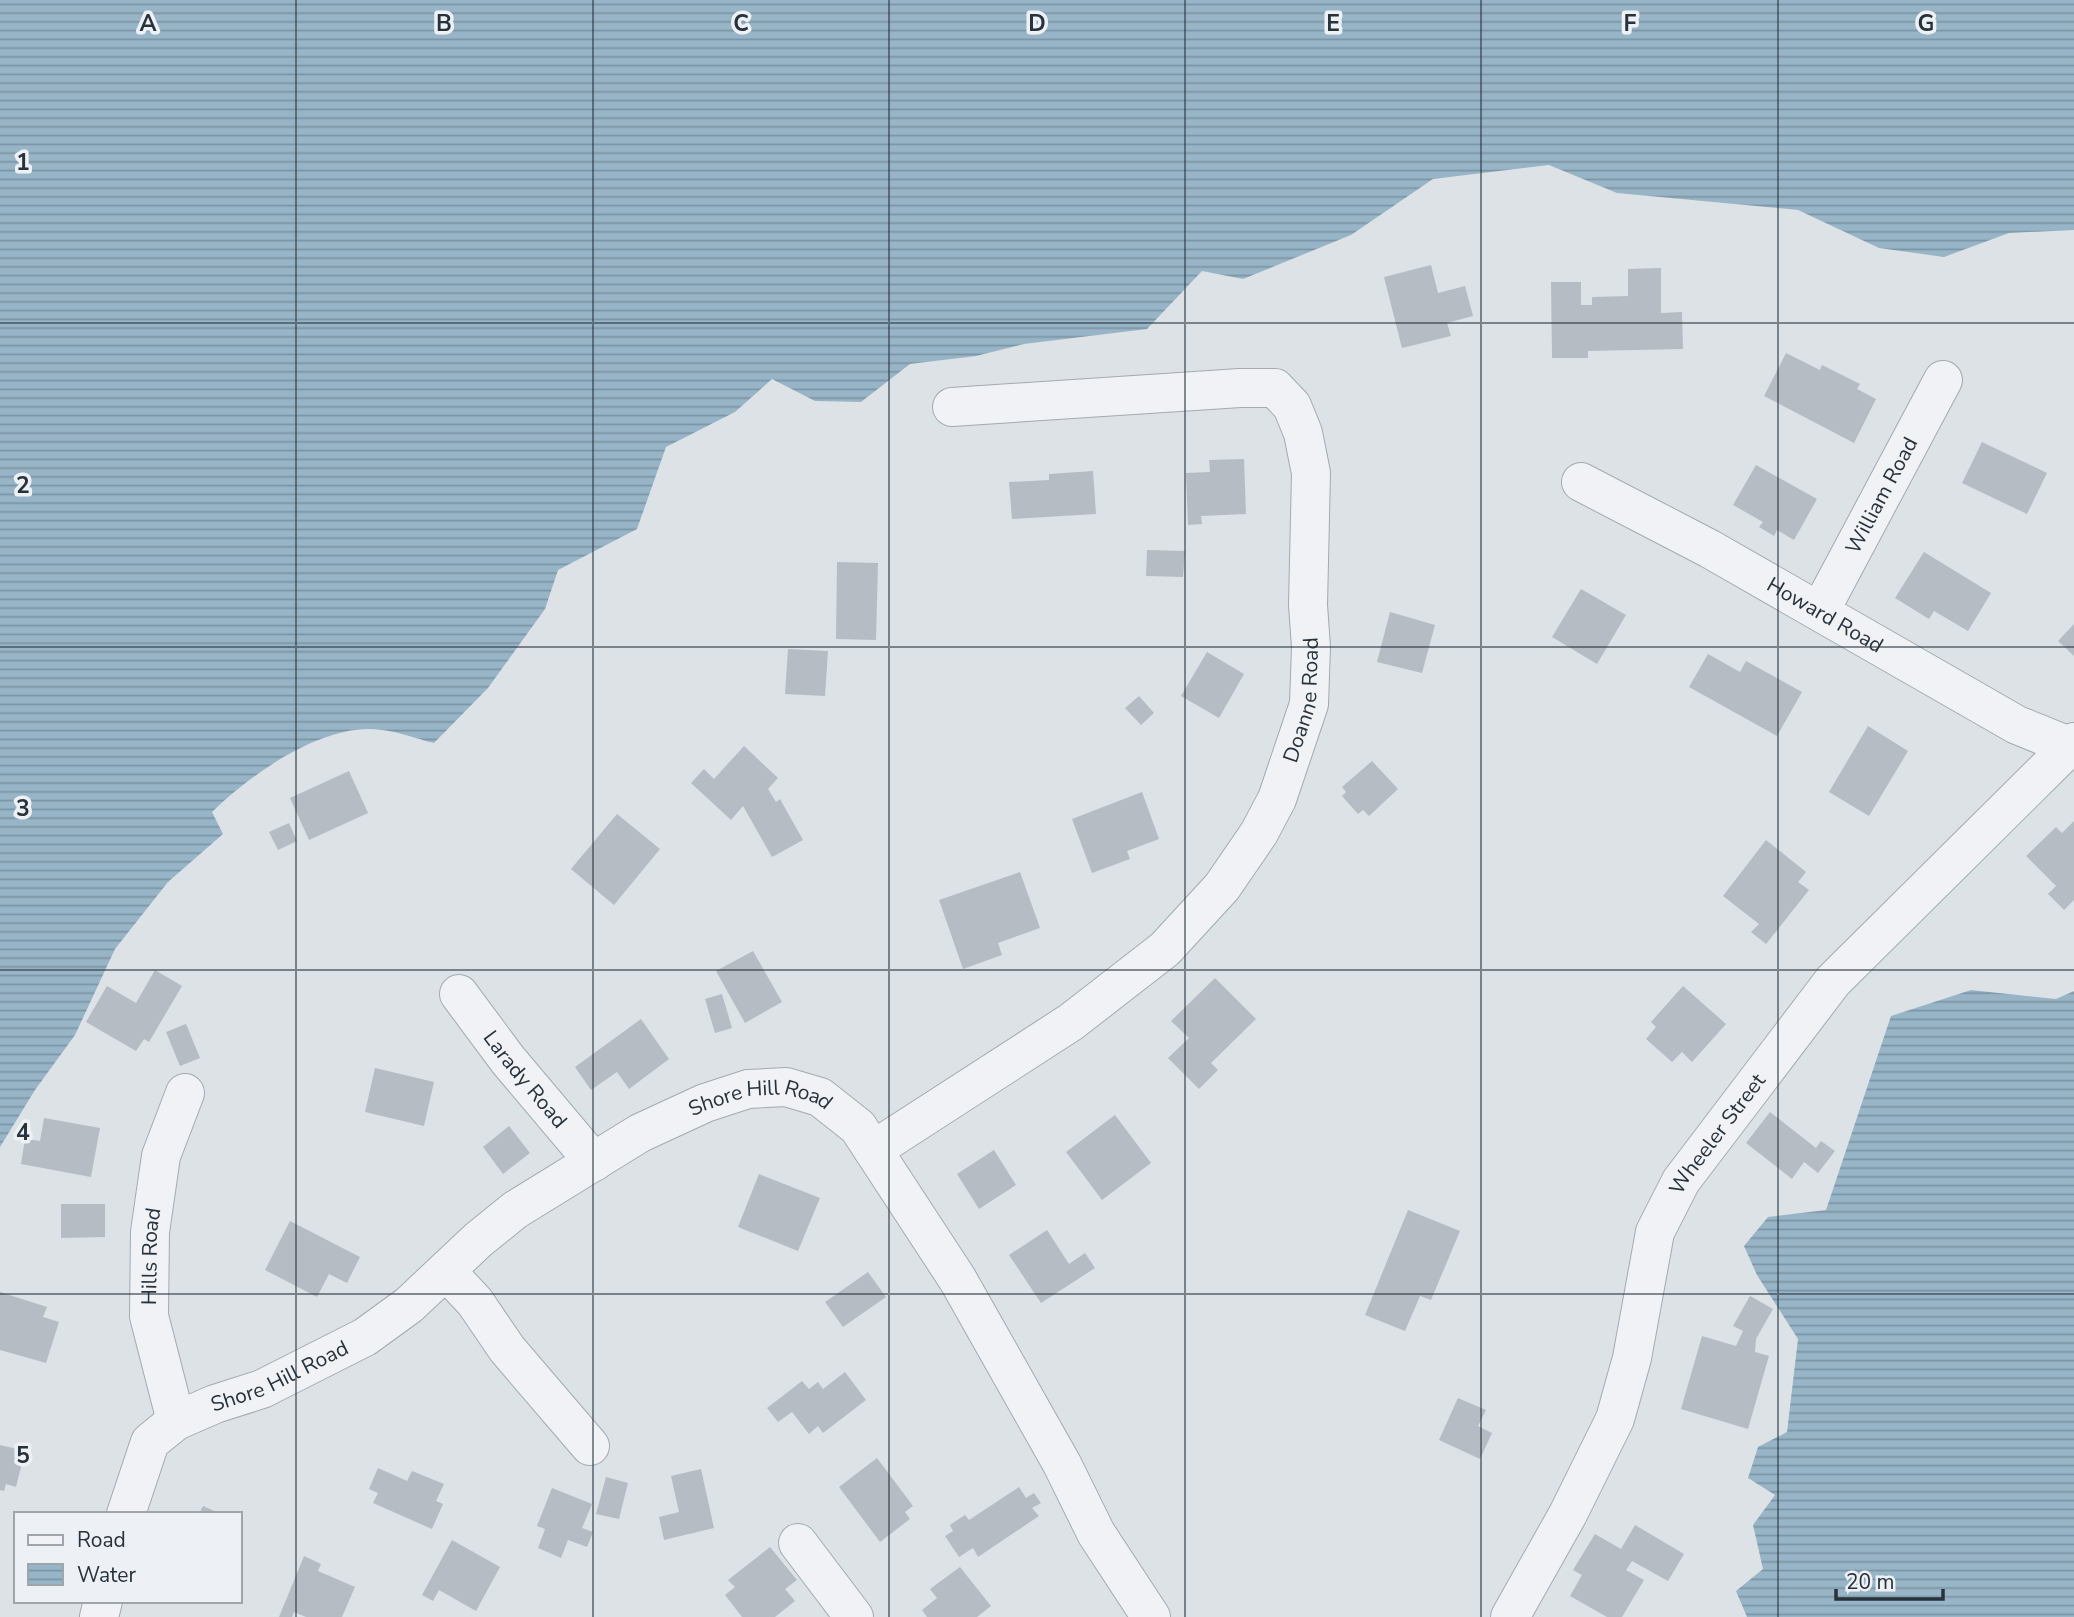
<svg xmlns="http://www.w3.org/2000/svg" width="2074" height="1617" viewBox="0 0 2074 1617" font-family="'Nunito Sans',sans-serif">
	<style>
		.water { fill: url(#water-rules) }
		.building { fill: #b5bcc4 }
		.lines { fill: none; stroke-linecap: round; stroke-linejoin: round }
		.minor-casing { stroke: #a3aab1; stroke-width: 40 }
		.minor { stroke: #f0f2f5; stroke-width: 38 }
		.grid { fill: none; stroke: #27323d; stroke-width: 2; stroke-opacity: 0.55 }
		.labels { text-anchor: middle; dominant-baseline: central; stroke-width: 7; stroke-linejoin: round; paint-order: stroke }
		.street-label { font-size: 21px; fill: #27323d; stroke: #edf1f5 }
		.grid-label { font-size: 23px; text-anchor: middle; font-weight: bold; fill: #27323d; stroke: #edf1f5; stroke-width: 7; stroke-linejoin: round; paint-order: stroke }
	</style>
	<defs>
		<pattern id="water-rules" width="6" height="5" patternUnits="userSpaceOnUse" patternTransform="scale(1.75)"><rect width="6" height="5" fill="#98b5c7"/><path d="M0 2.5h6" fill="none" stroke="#7c94a3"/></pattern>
	</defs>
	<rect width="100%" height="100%" fill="#dde2e7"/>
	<!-- water -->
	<g class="water">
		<path d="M0 0H2074V230L2009 233 1944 257 1879 248 1798 210 1617 193 1549 165 1433 179 1351 235 1243 279 1202 271 1147 329 1024 344 976 356 910 364 861 402 815 401 772 379 735 412 666 447 637 529 558 570 545 609 488 688 434 743C417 739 400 732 382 730 325 721 251 774 212 812L223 834 168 882 115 949 75 1035 35 1090 0 1147Z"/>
		<polygon points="1971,990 2056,999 2074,991 2074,1617 1747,1617 1736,1591 1763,1569 1753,1525 1775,1495 1748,1478 1758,1447 1787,1432 1798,1339 1757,1275 1744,1246 1768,1217 1826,1210 1891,1016"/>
	</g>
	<!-- building -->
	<g class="building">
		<polygon points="1431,265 1438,293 1465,286 1473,316 1447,323 1451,336 1402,348 1384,277"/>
		<polygon points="1661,268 1661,313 1682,312 1683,349 1588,351 1588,358 1552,358 1551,282 1581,282 1581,305 1592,305 1592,297 1628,296 1628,269"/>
		<polygon points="1786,353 1820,370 1822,365 1860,384 1857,389 1876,399 1854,443 1764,396"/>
		<polygon points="1982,442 2047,473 2027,514 1962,483"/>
		<polygon points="1244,459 1246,514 1201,516 1202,524 1188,525 1186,473 1210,472 1209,460"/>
		<polygon points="1756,465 1817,499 1794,540 1777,530 1774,536 1759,527 1763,522 1733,505"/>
		<polygon points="1093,471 1096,514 1012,519 1009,482 1049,480 1049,474"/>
		<polygon points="1147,550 1185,551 1183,577 1146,576"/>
		<polygon points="1924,552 1991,593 1968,631 1934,611 1929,619 1895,598"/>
		<polygon points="837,562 878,563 876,640 836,639"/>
		<polygon points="1581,589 1626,615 1597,664 1552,637"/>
		<polygon points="1390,612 1435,625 1422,673 1377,662"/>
		<polygon points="2074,624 2074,656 2058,641"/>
		<polygon points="788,649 828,651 825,696 785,694"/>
		<polygon points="1207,652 1244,674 1219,718 1181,696"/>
		<polygon points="1708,654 1740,672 1746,661 1802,692 1777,736 1689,687"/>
		<polygon points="1139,696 1154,713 1141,725 1125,708"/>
		<polygon points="1868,726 1908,751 1869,816 1829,792"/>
		<polygon points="744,746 778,778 768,789 776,802 780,799 803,840 772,857 743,806 731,820 691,783 704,769 714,779"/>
		<polygon points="1372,761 1398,789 1369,816 1363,810 1358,814 1342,796 1346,792 1342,787"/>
		<polygon points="349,771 368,813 309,840 290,798"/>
		<polygon points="1142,792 1159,839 1127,851 1130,859 1092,873 1072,819"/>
		<polygon points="617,814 660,849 614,905 571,869"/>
		<polygon points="2074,821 2074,900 2064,910 2048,894 2056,886 2026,856 2056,827 2062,833"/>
		<polygon points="289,823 297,841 278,850 269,832"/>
		<polygon points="1766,840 1806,872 1798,882 1809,890 1766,944 1751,932 1759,924 1723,896"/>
		<polygon points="1020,872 1040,928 998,943 1002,955 963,969 939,900"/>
		<polygon points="753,951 782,1002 745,1023 716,971"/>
		<polygon points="155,970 182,986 149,1042 144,1039 136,1051 86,1022 107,986 136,1003"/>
		<polygon points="1215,978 1256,1019 1211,1063 1218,1070 1199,1089 1168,1058 1189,1038 1171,1021"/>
		<polygon points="1683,986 1726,1024 1692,1062 1682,1052 1672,1062 1646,1039 1656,1027 1651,1022"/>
		<polygon points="722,994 732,1028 715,1033 705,999"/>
		<polygon points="641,1019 669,1059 629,1089 617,1072 591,1090 575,1067"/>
		<polygon points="186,1024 200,1058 180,1066 166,1032"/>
		<polygon points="375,1068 434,1082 424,1126 365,1112"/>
		<polygon points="1770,1112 1816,1148 1821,1141 1835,1151 1818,1173 1804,1162 1792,1179 1746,1143"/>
		<polygon points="1115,1115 1151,1163 1102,1200 1066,1152"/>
		<polygon points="44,1118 100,1128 91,1177 21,1164 25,1139 40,1141"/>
		<polygon points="509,1126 530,1153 503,1174 483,1147"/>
		<polygon points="994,1150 1016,1185 979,1209 957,1174"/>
		<polygon points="759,1174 820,1198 798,1251 738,1227"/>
		<polygon points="61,1204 105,1204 105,1237 61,1238"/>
		<polygon points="1408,1210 1460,1231 1431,1300 1420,1296 1405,1331 1365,1315"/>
		<polygon points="290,1221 360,1257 347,1283 329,1274 317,1297 265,1270"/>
		<polygon points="1047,1230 1069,1264 1085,1253 1095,1268 1041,1303 1009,1255"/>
		<polygon points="868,1272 886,1297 843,1327 825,1302"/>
		<polygon points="0,1292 47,1307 43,1317 59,1322 46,1363 0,1350"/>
		<polygon points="1750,1296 1773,1309 1756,1339 1755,1352 1769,1356 1748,1429 1681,1409 1702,1336 1736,1346 1743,1331 1733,1326"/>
		<polygon points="845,1372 866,1400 823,1433 818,1426 809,1434 792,1412 778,1422 767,1408 802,1381 809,1389 818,1382 823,1389"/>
		<polygon points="1458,1398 1486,1410 1478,1426 1492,1433 1480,1459 1439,1440"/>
		<polygon points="0,1445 25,1451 16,1487 6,1484 4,1491 0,1490"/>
		<polygon points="877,1458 913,1506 905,1512 910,1519 880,1542 839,1487"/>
		<polygon points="378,1468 407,1481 412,1471 444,1484 436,1501 443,1504 432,1529 373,1503 378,1493 369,1489"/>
		<polygon points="701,1469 714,1528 664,1540 659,1517 679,1512 671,1476"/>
		<polygon points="606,1477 628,1483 619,1519 596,1514"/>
		<polygon points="1019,1487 1026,1498 1034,1493 1041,1503 1032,1508 1039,1516 978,1557 973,1548 959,1557 945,1536 953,1531 950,1525 965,1515 969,1520"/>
		<polygon points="552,1488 592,1504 582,1528 593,1532 587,1547 568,1540 561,1558 538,1548 545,1529 537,1526"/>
		<polygon points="203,1506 221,1514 199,1514"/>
		<polygon points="1635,1525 1684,1554 1668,1581 1632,1561 1626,1570 1644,1580 1622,1617 1607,1617 1570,1596 1582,1575 1573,1570 1595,1534 1621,1549"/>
		<polygon points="452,1540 500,1567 476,1611 439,1590 433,1601 422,1595"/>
		<polygon points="770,1547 797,1580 785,1589 795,1601 775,1617 742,1617 725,1595 735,1587 728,1580"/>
		<polygon points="304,1556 321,1564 318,1571 355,1587 342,1617 306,1617 294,1612 292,1617 279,1617"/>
		<polygon points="960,1567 991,1606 977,1617 927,1617 922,1610 937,1598 930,1589"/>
	</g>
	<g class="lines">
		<!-- minor casing -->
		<g class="minor-casing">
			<g id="minor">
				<path id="s1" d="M1581 482 1710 549 2017 725 2069 746"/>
				<path id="s2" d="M1820 611 1943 380"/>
				<path id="s3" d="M459 994 508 1060 594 1162"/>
				<path id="s4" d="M873 1150 1071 1022 1165 949 1222 887 1259 833 1277 799 1309 704 1311 647 1308 605 1311 473 1303 433 1292 406 1275 388H1240L952 407"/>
				<polyline points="447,1272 475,1302 507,1349 590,1446"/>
				<path id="s5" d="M176 1421 149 1316 150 1232 161 1156 185 1093"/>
				<path id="s6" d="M126 1514 150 1442 176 1421 215 1404 262 1389 365 1337 409 1305 478 1240 515 1210 640 1133 705 1103 748 1089 786 1087 820 1097 858 1127 958 1280 1062 1464 1096 1533 1151 1617"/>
				<polyline points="798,1543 854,1617"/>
				<polyline points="99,1617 103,1601"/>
				<path id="s7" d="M1510 1617 1568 1514 1615 1419 1632 1358 1655 1232 1681 1181 1833 981 2074 742"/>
			</g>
		</g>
		<!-- minor -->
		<use href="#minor" class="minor"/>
	</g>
	<!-- grid -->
	<path class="grid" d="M296 0V1617M593 0V1617M889 0V1617M1185 0V1617M1481 0V1617M1778 0V1617M0 323H2074M0 647H2074M0 970H2074M0 1294H2074"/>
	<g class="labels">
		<!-- street labels -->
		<g class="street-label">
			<text stroke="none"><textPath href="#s2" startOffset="131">William Road</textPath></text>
			<text stroke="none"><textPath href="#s1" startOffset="278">Howard Road</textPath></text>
			<text stroke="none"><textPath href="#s4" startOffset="646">Doanne Road</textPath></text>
			<text stroke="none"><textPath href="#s3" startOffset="108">Larady Road</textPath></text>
			<text stroke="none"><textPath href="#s6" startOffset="789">Shore Hill Road</textPath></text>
			<text stroke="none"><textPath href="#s7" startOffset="532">Wheeler Street</textPath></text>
			<text stroke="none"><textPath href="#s5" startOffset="168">Hills Road</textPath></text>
			<text stroke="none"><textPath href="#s6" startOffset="222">Shore Hill Road</textPath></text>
		</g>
	</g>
	<g class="grid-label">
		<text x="148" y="31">A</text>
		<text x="444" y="31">B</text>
		<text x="741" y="31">C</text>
		<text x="1037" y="31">D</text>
		<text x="1333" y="31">E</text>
		<text x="1630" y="31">F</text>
		<text x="1926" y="31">G</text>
		<text x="23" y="170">1</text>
		<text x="23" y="493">2</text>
		<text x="23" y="816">3</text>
		<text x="23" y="1140">4</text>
		<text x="23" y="1463">5</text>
	</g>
	<!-- legend -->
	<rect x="14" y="1512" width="228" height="91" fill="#edf1f5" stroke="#9ea5ab" stroke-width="2"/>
	<rect x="28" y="1535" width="35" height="10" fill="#f0f2f5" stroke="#9ea5ab" stroke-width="2"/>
	<text x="77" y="1547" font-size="21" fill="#27323d">Road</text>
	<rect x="28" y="1564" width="35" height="21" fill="url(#water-rules)" stroke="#9ea5ab" stroke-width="2"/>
	<text x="77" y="1582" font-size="21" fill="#27323d">Water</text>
	<!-- scale -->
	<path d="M1836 1589v10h107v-10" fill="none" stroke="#27323d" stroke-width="3.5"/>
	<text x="1846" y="1589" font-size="21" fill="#27323d" stroke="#edf1f5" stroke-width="5" paint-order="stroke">20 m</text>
</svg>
